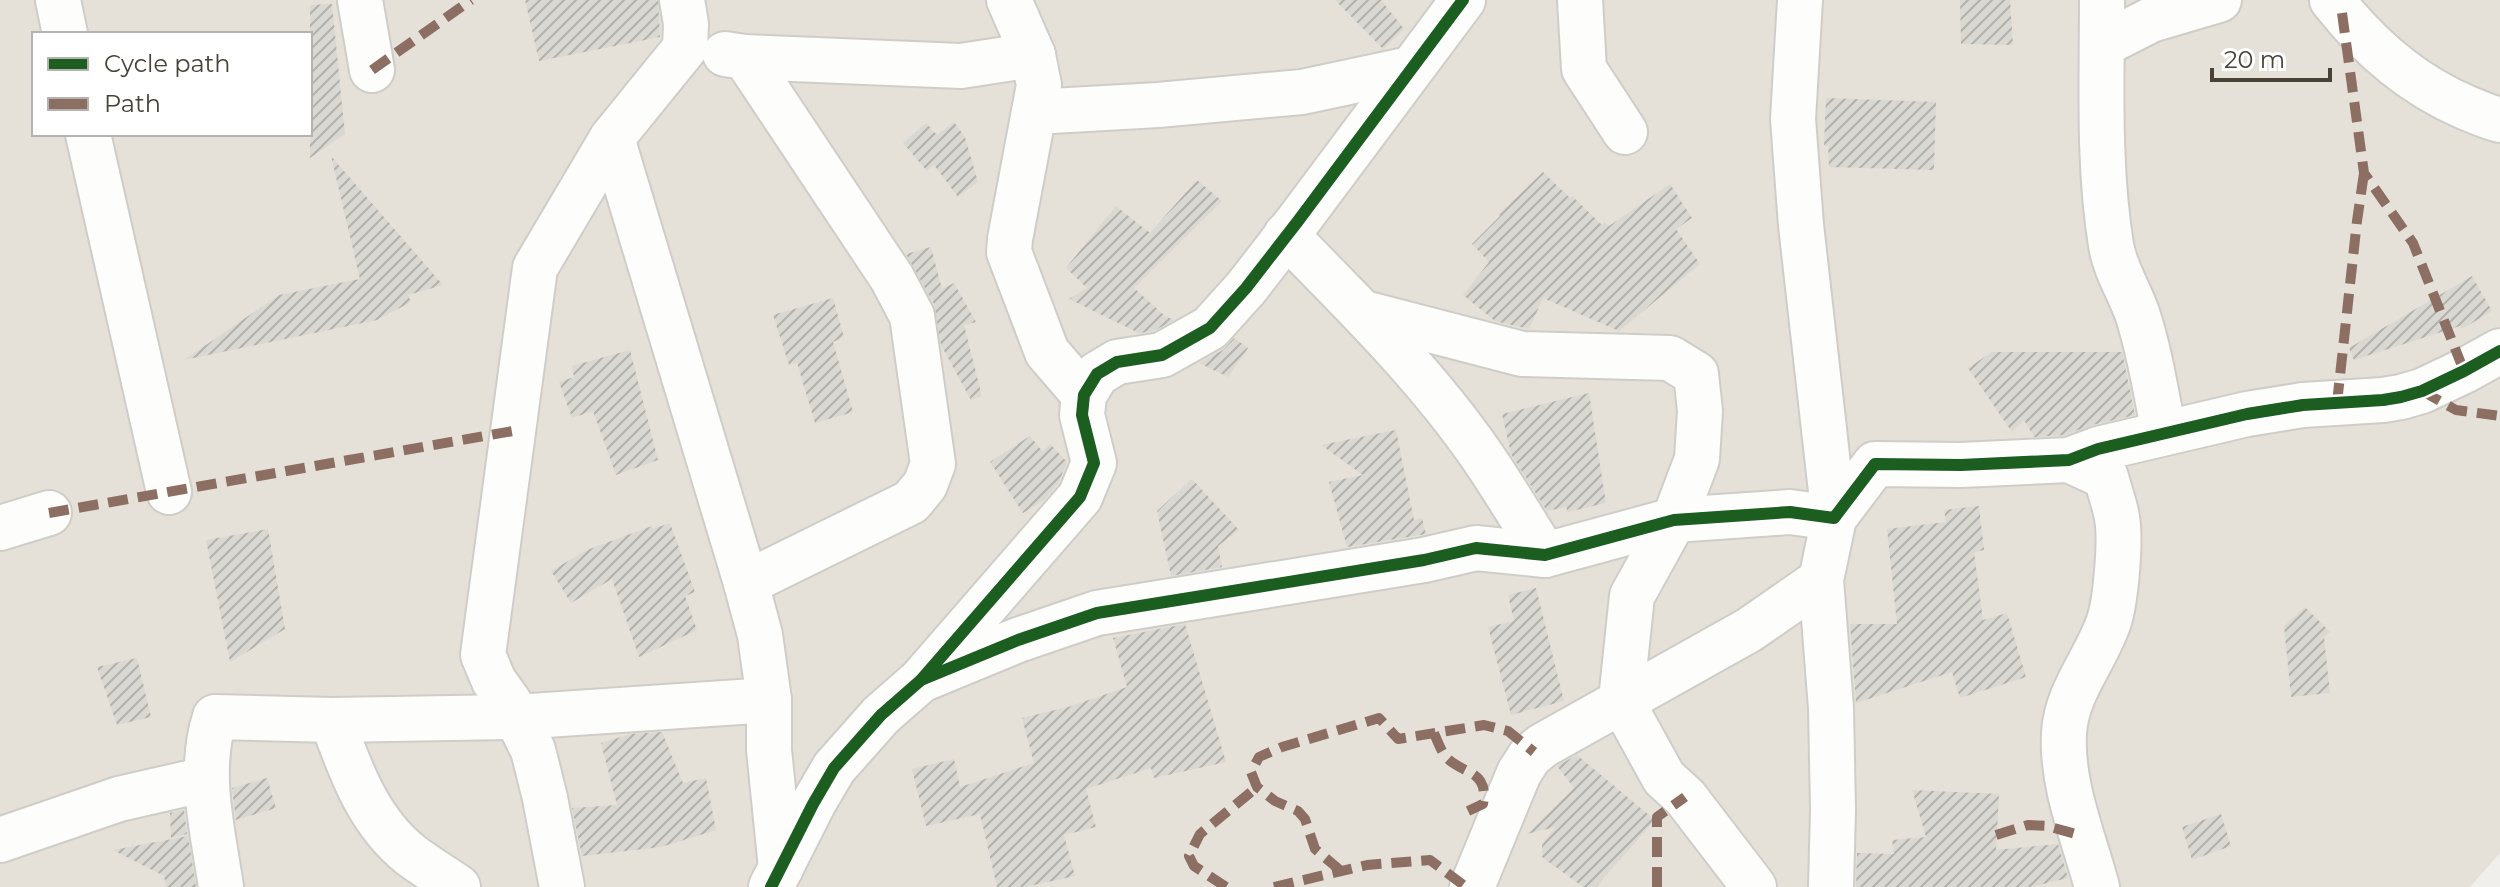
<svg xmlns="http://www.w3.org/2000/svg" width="2500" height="887" viewBox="0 0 2500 887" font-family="Montserrat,sans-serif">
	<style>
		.residential { fill: #e5e1d8; fill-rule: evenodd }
		.building { fill: url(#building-hatch) }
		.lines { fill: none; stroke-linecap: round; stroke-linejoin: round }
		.minor-casing { stroke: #cfcdc8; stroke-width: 48 }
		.minor { stroke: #fdfdfc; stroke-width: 44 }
		.quiet { stroke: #8d6e63; stroke-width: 10; stroke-dasharray: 20 10; stroke-linecap: butt }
		.cycleway-casing { stroke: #fff; stroke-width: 17 }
		.cycleway { stroke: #1b5e20; stroke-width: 12 }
	</style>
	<defs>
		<pattern id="building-hatch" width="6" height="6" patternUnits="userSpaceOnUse" patternTransform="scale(2)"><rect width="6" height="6" fill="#dad8d3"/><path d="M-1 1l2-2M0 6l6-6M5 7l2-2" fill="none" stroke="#b3b1ac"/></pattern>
	</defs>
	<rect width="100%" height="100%" fill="#f1efeb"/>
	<!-- residential -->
	<path class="residential" d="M0 0H2500V853L2470 887H0ZM34 34H310V134H34Z"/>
	<!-- building -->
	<g class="building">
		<polygon points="525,0 658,0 660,37 539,61"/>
		<polygon points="1335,0 1381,0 1404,29 1383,49"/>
		<polygon points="1960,0 2010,0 2013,45 1961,44"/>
		<polygon points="332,4 345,134 310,158 310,5"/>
		<polygon points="1826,98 1936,102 1934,170 1829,167 1828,146 1824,146"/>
		<polygon points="954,122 965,137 978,182 958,197 934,165 927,171 903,143 926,123 937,135"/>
		<polygon points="331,156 443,285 408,295 411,302 377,320 184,360 279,295 360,279"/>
		<polygon points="1543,172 1570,198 1572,196 1602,225 1604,222 1609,226 1670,184 1692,218 1676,229 1700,264 1619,331 1543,298 1529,329 1495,321 1463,295 1489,262 1472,244 1500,216 1499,214"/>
		<polygon points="1197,180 1222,201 1134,288 1165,316 1174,320 1154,331 1139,333 1069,299 1087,288 1066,268 1116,206 1150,233"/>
		<polygon points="931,247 942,289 954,283 976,322 964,325 982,396 971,400 941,345 934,304 906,254"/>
		<polygon points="2472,276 2492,311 2462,329 2460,326 2354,360 2349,348"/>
		<polygon points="833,298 844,337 833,342 853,412 815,423 797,363 789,365 773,315"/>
		<polygon points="1234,338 1248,348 1228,377 1199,363 1223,350"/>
		<polygon points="630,350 658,460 616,475 593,411 572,418 559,382 574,377 572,366"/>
		<polygon points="1992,352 2122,352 2135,415 2092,425 2064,435 2034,437 2024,420 2012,432 1968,368"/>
		<polygon points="1589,393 1606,503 1568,512 1566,507 1547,511 1511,454 1502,414"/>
		<polygon points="1396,430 1414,520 1422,518 1426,534 1347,547 1329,482 1363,475 1321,445"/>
		<polygon points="1030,436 1043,452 1050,444 1067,462 1058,484 1044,500 1023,513 990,462"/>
		<polygon points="1192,479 1239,530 1218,546 1222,567 1171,576 1157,511"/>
		<polygon points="1979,506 1984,550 1974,552 1983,620 2007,613 2026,677 1960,698 1952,672 1856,703 1850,624 1897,624 1887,529 1946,522 1944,510"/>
		<polygon points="670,523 695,592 685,596 697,630 639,657 612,579 571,603 551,571 587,550 652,526 653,529"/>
		<polygon points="268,529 285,629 230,662 206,540"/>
		<polygon points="1536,588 1564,701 1511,715 1488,627 1514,621 1508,595"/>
		<polygon points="2305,607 2330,632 2324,637 2330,693 2291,697 2284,626"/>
		<polygon points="1185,624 1226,762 1154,778 1151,768 1086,789 1096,827 1064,835 1075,876 1025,887 997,887 980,814 926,826 912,769 954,759 960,787 1034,763 1022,718 1068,707 1127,687 1113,638"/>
		<polygon points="137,658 151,717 117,725 97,667"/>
		<polygon points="662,732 683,783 706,778 716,830 661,847 582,856 572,808 617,805 601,743 631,734"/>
		<polygon points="1577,755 1655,820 1596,887 1583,887 1542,857 1542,845 1555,827 1527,834 1574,788 1557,766"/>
		<polygon points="267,778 276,808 236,820 232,788"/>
		<polygon points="1912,790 1999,794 1996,850 2058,844 2068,878 2031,887 1856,887 1857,853 1894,854 1892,840 1926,837"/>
		<polygon points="184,810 187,834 171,838 170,813"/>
		<polygon points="2221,814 2231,846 2192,860 2182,827"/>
		<polygon points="188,836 196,887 166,887 164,876 113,850"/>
	</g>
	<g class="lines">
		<!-- minor casing -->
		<g class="minor-casing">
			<g id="minor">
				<polyline points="58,0 65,34"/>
				<polyline points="360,0 372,70"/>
				<polyline points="1009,0 1033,55 1039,85 1010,239 1009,252 1047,352 1084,395"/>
				<polyline points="1580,0 1584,69 1625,132"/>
				<polyline points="1800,0 1793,119 1801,225 1834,518 1821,580 1831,708 1833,810 1831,887"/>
				<path d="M2102 0C2102 81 2098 165 2111 245 2115 270 2129 290 2137 313 2150 352 2156 393 2164 433"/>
				<path d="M2332 0C2368 46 2411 84 2465 107 2477 112 2488 117 2500 120"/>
				<polyline points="2102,45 2151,20 2219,0"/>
				<polyline points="725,54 745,57 961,66 1033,55"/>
				<polyline points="745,57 892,278 912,316 933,464 925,485 911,502 746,583"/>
				<polyline points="1034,112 1158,105 1302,92 1410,69"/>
				<polyline points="88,134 169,492"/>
				<polyline points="612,138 746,583 760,635 769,700 769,750 781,868"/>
				<path d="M1286 235C1355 305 1426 375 1482 456 1504 488 1524 522 1545 555"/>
				<polyline points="1364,313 1522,354 1670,358 1696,374 1700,411 1697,459 1674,520 1632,596 1621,700 1664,778 1685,797 1754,887"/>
				<path d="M2069 460 2106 477C2109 490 2115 504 2117 518 2121 540 2116 599 2109 621 2097 658 2066 692 2064 733 2061 785 2084 838 2097 887"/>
				<polyline points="0,528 49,513"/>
				<polyline points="921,680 1018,640 1097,613 1424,560 1476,548 1545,555 1674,520 1790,512 1834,518 1875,464 1961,465 2069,460 2098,449 2247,414 2303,405 2383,400 2401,397 2422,391 2464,371 2500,351"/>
				<path d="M332 720C350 769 368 822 412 856 427 867 443 877 458 887"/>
				<polyline points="0,840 119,799 206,779"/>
				<path d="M221 887C213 831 197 772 215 717L332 720 516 717 769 700"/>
				<polyline points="562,887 545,798 533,750 509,702 494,681 483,655 535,268 612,138 685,48 686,24 682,0"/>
				<polyline points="771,887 813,804 834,768 881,715 921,680 1080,497 1094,463 1082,415 1084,395 1097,374 1117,362 1162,355 1210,328 1246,288 1298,221 1463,0"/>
				<polyline points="1472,887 1519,773 1530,756 1542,746 1749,630 1821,580"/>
			</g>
		</g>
		<!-- minor -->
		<use href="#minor" class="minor"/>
		<!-- quiet -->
		<g class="quiet">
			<polyline points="2342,13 2364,173 2413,243 2464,371"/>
			<polyline points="372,70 471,0"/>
			<polyline points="2422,391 2456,410 2500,416"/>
			<polyline points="2337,403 2357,221 2364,173"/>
			<polyline points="49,513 513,431"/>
			<path d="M1434 733C1437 740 1441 751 1446 757 1463 775 1489 769 1483 804L1468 811"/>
			<polyline points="1996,835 2028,825 2047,826 2083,836"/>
			<polyline points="1341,871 1315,849 1305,819 1298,811 1275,801 1257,787 1251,772 1259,757 1282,747 1379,718 1398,739 1484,725 1508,731 1534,752"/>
			<polyline points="1226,887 1194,866 1189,856 1200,834 1257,787"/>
			<polyline points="1274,887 1367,865 1430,860 1466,887"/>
			<polyline points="1657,887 1657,817 1685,797"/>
		</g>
		<!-- cycleway casing -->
		<g class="cycleway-casing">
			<g id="cycleway">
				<polyline points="921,680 1018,640 1097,613 1424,560 1476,548 1545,555 1674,520 1790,512 1834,518 1875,464 1961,465 2069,460 2098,449 2247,414 2303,405 2383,400 2401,397 2422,391 2464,371 2500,351"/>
				<polyline points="771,887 813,804 834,768 881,715 921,680 1080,497 1094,463 1082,415 1084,395 1097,374 1117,362 1162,355 1210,328 1246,288 1298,221 1463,0"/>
			</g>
		</g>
		<!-- cycleway -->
		<use href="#cycleway" class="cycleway"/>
	</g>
	<!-- legend -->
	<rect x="32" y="32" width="280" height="104" fill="#ffffff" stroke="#b5b3af" stroke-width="2"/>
	<rect x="48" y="58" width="40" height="12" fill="#1b5e20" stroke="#b5b3af" stroke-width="2"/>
	<text x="104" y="72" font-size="24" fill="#474136">Cycle path</text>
	<rect x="48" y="98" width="40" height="12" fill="#8d6e63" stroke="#b5b3af" stroke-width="2"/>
	<text x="104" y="112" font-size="24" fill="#474136">Path</text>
	<!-- scale -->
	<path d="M2212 68v12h118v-12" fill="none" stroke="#474136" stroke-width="4"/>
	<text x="2224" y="68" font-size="24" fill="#474136" stroke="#ffffff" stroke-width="6" paint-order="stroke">20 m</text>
</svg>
